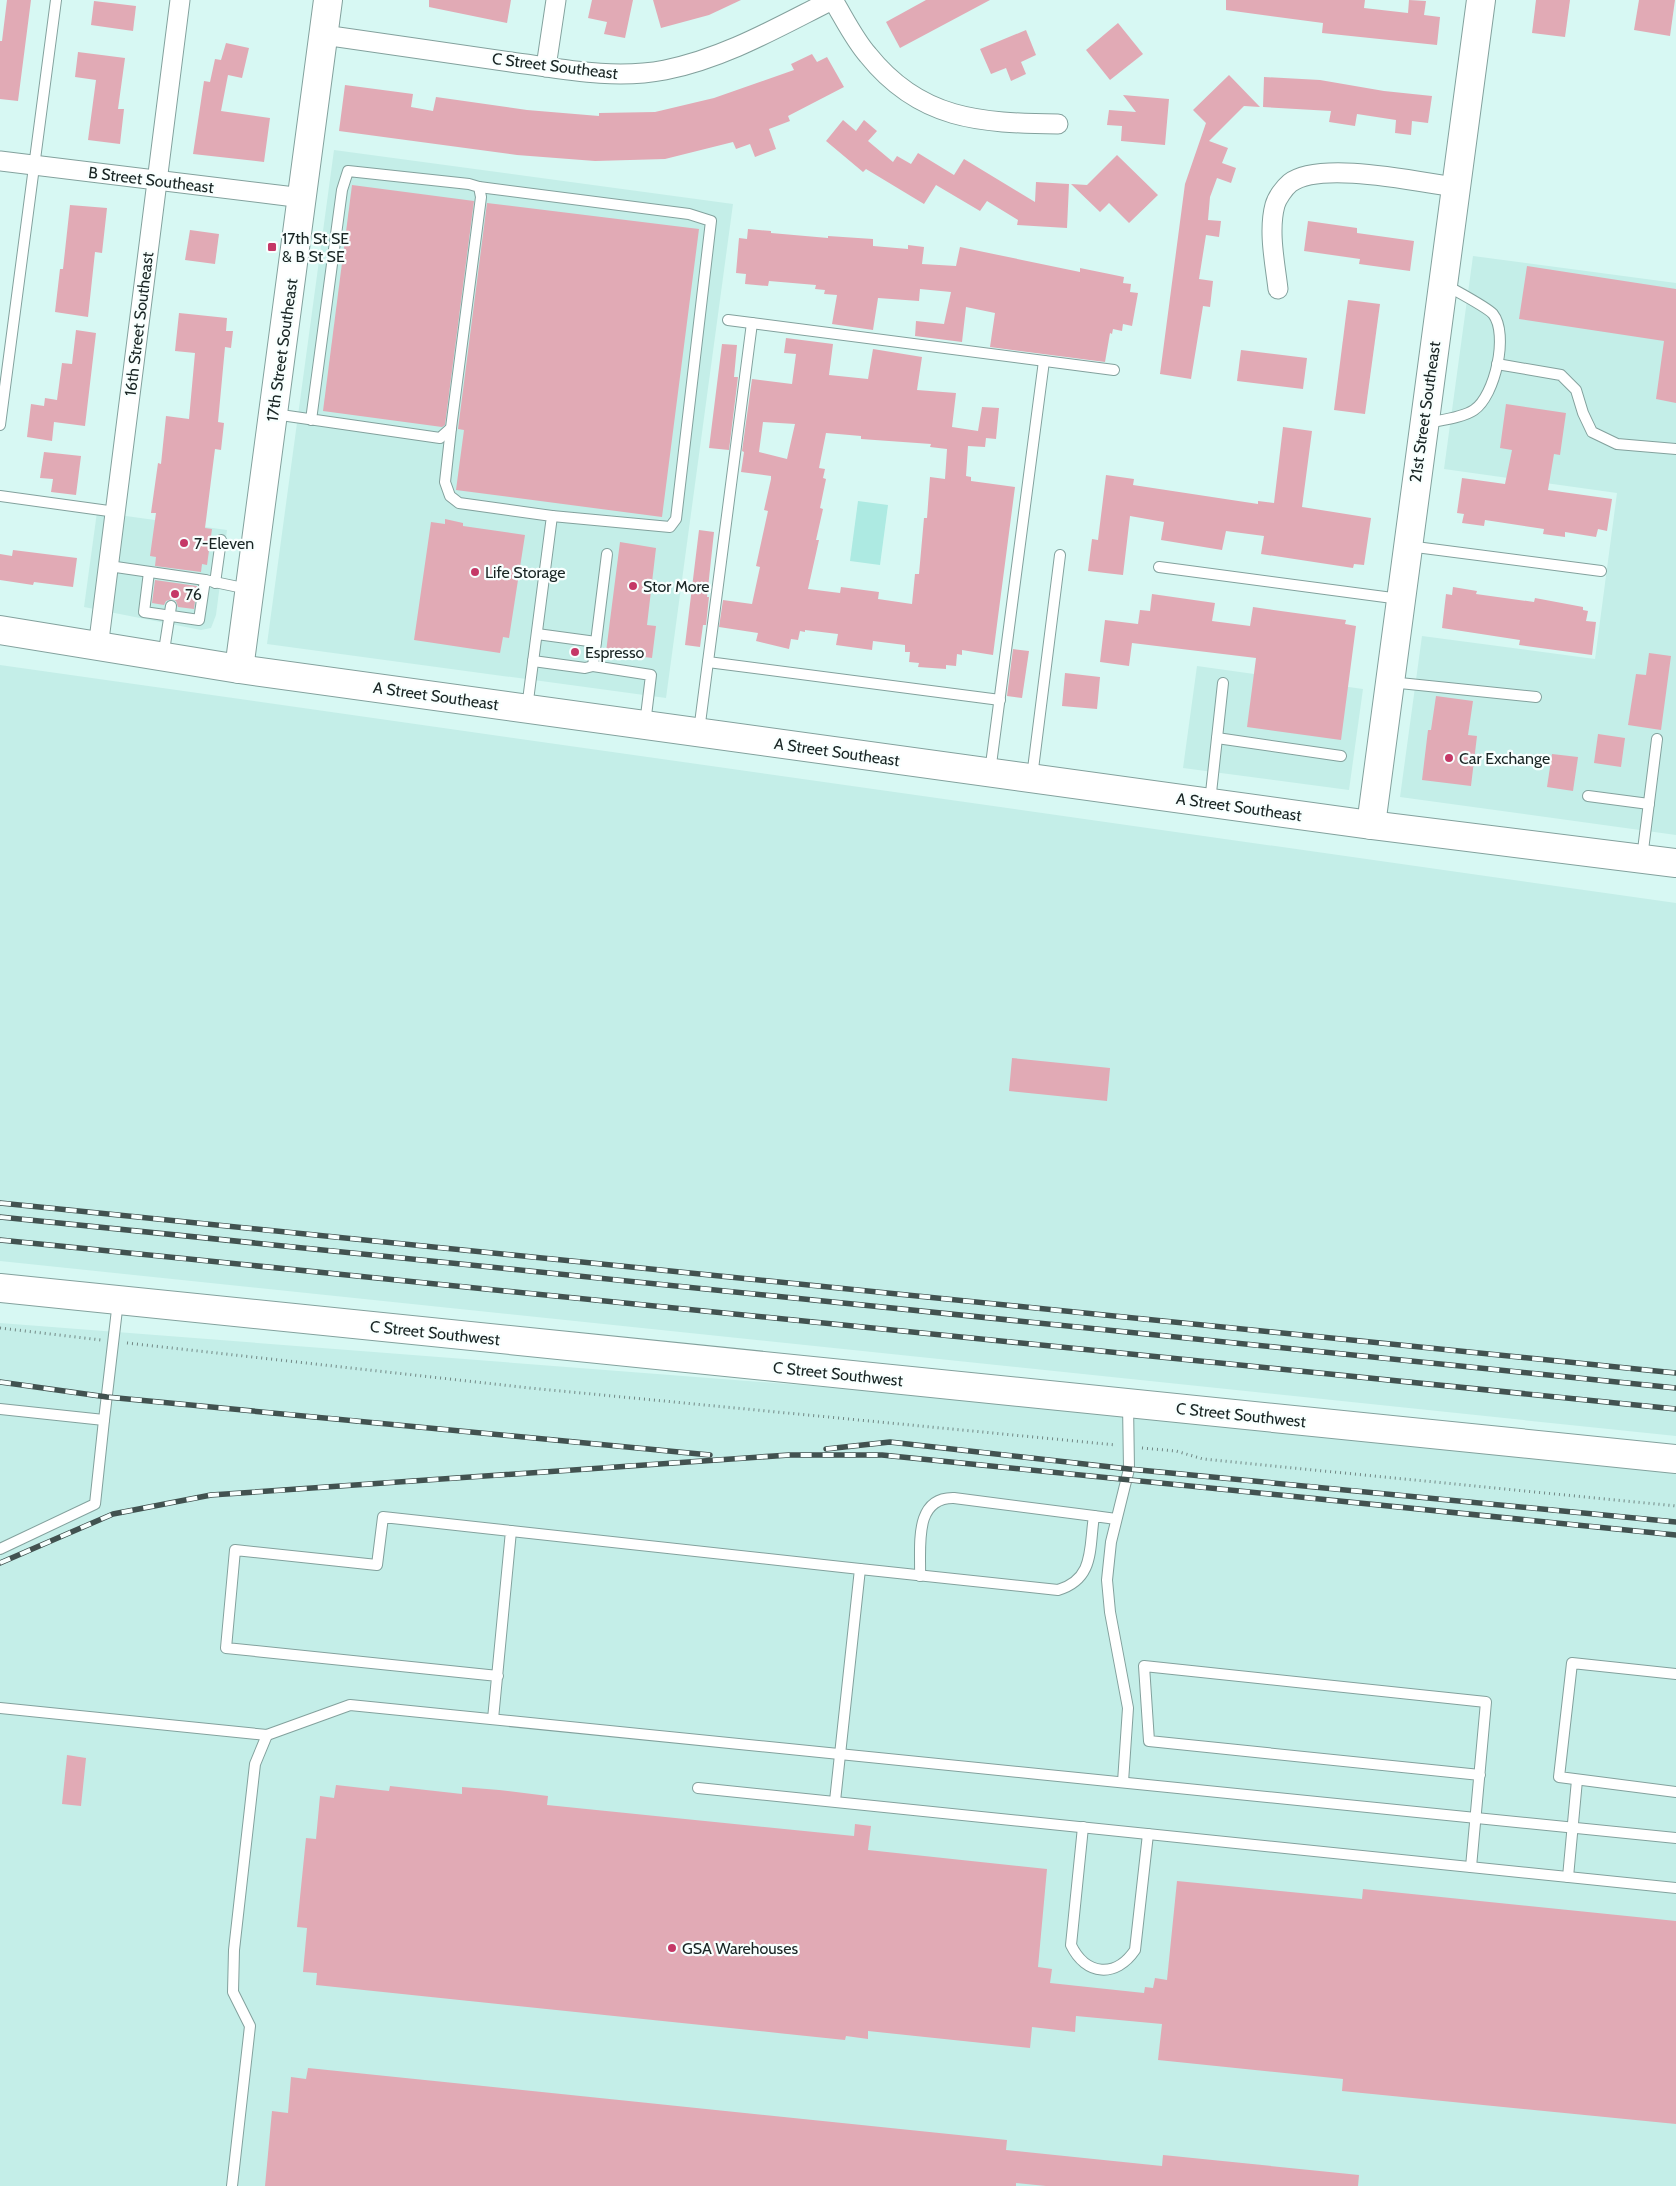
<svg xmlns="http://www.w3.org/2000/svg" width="1676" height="2186" viewBox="0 0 1676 2186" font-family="Cabin,sans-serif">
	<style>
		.built { fill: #c4eee8 }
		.green { fill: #adeae2 }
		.building { fill: #e1aab5; fill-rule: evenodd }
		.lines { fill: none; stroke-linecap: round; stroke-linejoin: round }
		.lane-casing { stroke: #83a19d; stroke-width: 12 }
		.street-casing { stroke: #83a19d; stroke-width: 21 }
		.secondary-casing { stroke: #83a19d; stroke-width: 30 }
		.path { stroke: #718784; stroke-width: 3; stroke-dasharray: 1 4; stroke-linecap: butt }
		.lane { stroke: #fff; stroke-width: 10 }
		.street { stroke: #fff; stroke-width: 19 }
		.secondary { stroke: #fff; stroke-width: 28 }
		.rail-casing { stroke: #425250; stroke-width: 5.5 }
		.rail { stroke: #f8fffe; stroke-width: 4; stroke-dasharray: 11; stroke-linecap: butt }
		.poi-dot { fill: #c53867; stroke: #f8fffe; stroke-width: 2 }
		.labels { text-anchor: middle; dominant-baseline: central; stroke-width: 4.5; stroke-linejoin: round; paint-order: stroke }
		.street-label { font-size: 16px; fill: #192524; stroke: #f8fffe }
		.poi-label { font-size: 16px; fill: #192524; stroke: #f8fffe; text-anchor: start }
	</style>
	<rect width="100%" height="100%" fill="#d7f8f3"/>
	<!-- built -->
	<g class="built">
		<polygon points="334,150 733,204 666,698 267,644"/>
		<polygon points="1473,256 1676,283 1676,835 1400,797 1422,636 1595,659 1617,493 1444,469"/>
		<polygon points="97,512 227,530 216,615 211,628 201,630 84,607"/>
		<polygon points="0,665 1676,903 1676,1436 0,1261"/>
		<polygon points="1197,666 1363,689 1349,790 1183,768"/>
		<polygon points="0,1323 1676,1453 1676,2186 0,2186"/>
	</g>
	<!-- green -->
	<polygon class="green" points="858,501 888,505 880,565 850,561"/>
	<!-- building -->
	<g class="building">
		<polygon points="7,0 31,0 18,101 0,99 0,41 2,41"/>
		<polygon points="429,0 511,0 507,23 429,7"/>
		<polygon points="592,0 633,0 625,38 604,34 607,22 588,18"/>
		<polygon points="653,0 741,0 709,15 661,28"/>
		<polygon points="926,0 990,0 900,48 886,22"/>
		<polygon points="1226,0 1365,0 1364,8 1408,13 1409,0 1426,1 1424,15 1440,17 1437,45 1322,33 1323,23 1226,10"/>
		<polygon points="1536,0 1570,0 1565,37 1532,33"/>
		<polygon points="1639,0 1675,0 1670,36 1634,30"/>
		<polygon points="94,1 136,6 133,31 91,25"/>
		<polygon points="1118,23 1143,54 1110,80 1086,50"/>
		<polygon points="1026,30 1036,55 1021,62 1026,74 1011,81 1006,68 991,74 980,49"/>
		<polygon points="226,43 249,48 242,78 228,75 221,111 270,118 264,162 193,154 204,81 210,82 215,59 221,60"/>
		<polygon points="78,52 125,58 118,109 124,109 120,144 88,140 96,80 75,77"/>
		<polygon points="812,54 817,62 827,57 844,87 788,116 790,121 769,129 776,149 755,157 750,144 736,149 733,142 665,159 595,161 517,155 339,131 345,85 413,94 411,107 433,111 436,97 527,110 599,116 599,113 655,112 714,98 794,70 791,64"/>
		<polygon points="1229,75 1260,107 1244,106 1209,141 1228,148 1222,163 1236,168 1231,183 1217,178 1210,197 1208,220 1221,221 1219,237 1206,235 1199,279 1213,281 1210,307 1203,306 1191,379 1160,374 1185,184 1206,123 1193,110"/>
		<polygon points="1264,77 1320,80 1384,91 1432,96 1428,123 1412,121 1411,135 1395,133 1396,120 1357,114 1355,126 1329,122 1331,111 1263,107"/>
		<polygon points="1123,95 1169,99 1165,145 1121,141 1122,126 1107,125 1109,110 1136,112"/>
		<polygon points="843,120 856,131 864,120 877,131 868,141 893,162 897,156 911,164 918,153 954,175 964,159 1035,202 1036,182 1069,184 1067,228 1017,225 1018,220 987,201 980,211 936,185 924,204 866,169 863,172 826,141"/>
		<polygon points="1117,155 1158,195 1129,223 1109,203 1100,212 1071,184 1087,185"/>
		<polygon points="352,185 474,201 445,425 442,427 323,411"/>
		<polygon points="487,203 699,229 662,517 456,490 464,430 458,429"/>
		<polygon points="70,205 107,208 102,253 95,252 88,317 55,312 60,269 63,269"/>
		<polygon points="1308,221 1357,228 1357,233 1414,241 1410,271 1359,264 1360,259 1304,251"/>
		<polygon points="748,229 771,231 771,233 828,238 828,236 873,239 873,246 908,249 908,245 924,247 922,264 956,266 960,247 1080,272 1080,268 1124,277 1123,283 1131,284 1130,292 1138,293 1132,326 1123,324 1122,331 1113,329 1112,334 1110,333 1105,362 990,347 995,313 966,307 962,342 915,336 916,321 944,324 951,292 920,289 919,301 878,298 873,330 832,324 837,295 824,294 825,290 815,289 816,285 769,281 768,286 745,284 746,274 736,273 739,238 747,239"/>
		<polygon points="190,230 219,234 215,264 185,260"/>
		<polygon points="1527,266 1676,289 1676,403 1656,399 1664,341 1519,319"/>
		<polygon points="1348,300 1380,304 1365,414 1334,410"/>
		<polygon points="179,313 227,318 226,331 233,331 231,348 225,347 218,422 224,423 221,450 215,449 205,528 212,529 207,565 202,564 201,572 155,566 156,557 150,556 156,513 151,513 158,463 161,464 166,416 189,419 195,353 175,351"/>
		<polygon points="76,330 96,333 85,426 54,422 52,441 27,437 31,404 44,406 45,398 57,400 62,363 72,364"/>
		<path d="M786 338 833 344 829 375 868 379 873 349 922 357 917 390 956 393 952 427 978 431 982 407 999 408 996 439 986 438 985 447 968 446 966 476 971 477V481L1015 487 993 655 962 650V655L957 654 956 666 946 665V669L918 667 919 663 909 662 910 652H905V645L873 641 872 650 836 645 838 634 805 630V632L800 631 798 640 791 639 789 649 756 641 758 633 719 627 723 600 752 604 760 567 756 566 768 511 764 510 771 479V476L741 472 744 452 742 451 752 379 792 384 796 354 784 353ZM763 422 795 424 787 459 759 452ZM826 433 861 436V439L931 444 930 447 947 449 945 479 930 477 927 518H924L919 574H915L912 604 878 599 879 592 841 587 840 593 808 589 819 540H816L823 509 820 508 826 479 823 478 825 469 819 468Z"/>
		<polygon points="722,344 737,345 734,377 738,377 729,450 709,448"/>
		<polygon points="1241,350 1307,358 1303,389 1237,381"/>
		<polygon points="1506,404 1566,413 1560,455 1554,454 1548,490 1612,499 1607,531 1598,529 1596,537 1565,532 1565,537 1543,534 1544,529 1485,520 1484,526 1462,523 1464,514 1457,513 1462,478 1505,484 1512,450 1500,448"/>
		<polygon points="1283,427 1312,431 1302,507 1371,518 1364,565 1354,564 1353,568 1261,554 1264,536 1226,531 1222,550 1161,540 1164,522 1130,516 1123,575 1088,571 1092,539 1098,540 1106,475 1134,479 1133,485 1258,504 1258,501 1274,503"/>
		<polygon points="44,452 81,456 76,495 51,492 53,479 40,478"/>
		<polygon points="445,519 463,523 463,526 525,535 509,638 503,637 500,653 414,640 431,522 445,524"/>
		<polygon points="699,530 714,532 707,597 709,597 706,625 703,625 700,647 685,645"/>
		<polygon points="620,542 656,548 647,625 656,626 652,658 606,652"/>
		<polygon points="13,550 77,558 73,587 34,582 33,585 0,580 0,554 12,556"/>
		<polygon points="155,580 197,586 194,609 178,607 176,601 172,599 166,601 164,605 152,603"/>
		<polygon points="1453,587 1477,591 1476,594 1534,602 1535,598 1583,607 1583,610 1588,611 1586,621 1596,622 1592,655 1519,645 1520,640 1442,628 1446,594 1452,595"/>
		<polygon points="1152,594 1215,603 1212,621 1250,626 1253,607 1346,620 1345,624 1356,626 1341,740 1247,727 1256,658 1132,643 1129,666 1100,662 1105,620 1138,624 1140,610 1150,611"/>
		<polygon points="1013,649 1029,651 1022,698 1007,696"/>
		<polygon points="1649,653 1671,656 1661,730 1628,725 1636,674 1646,675"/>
		<polygon points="1065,673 1100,677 1097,709 1062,706"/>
		<polygon points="1436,696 1473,701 1468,735 1477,736 1471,786 1422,780 1428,730 1431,730"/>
		<polygon points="1598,734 1625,738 1621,767 1594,763"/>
		<polygon points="1552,754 1578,757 1573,791 1547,787"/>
		<polygon points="1012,1058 1110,1068 1107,1101 1009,1091"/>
		<polygon points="67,1755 86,1758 81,1806 62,1804"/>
		<polygon points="336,1785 389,1791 390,1786 462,1794 462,1787 499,1790 548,1796 547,1805 854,1836 855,1824 871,1826 868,1850 1047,1869 1038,1967 1052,1969 1050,1983 1144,1993 1145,1987 1153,1988 1155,1978 1167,1980 1177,1881 1362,1899 1363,1889 1676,1921 1676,2124 1342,2091 1343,2079 1158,2060 1162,2024 1076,2016 1075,2032 1032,2027 1030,2048 868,2031 868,2039 846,2036 845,2040 316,1985 317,1973 303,1972 307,1928 297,1927 306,1838 316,1839 320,1796 334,1798"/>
		<polygon points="308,2068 1007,2140 1006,2150 1162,2166 1163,2155 1359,2175 1358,2186 1046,2186 1016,2183 1016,2186 265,2186 272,2111 288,2113 291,2077 306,2079"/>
	</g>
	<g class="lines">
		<!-- lane casing -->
		<g class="lane-casing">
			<g id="lane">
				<polyline points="479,187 689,214 711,221 676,519 670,527 552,516"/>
				<polyline points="728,320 1114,370"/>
				<polyline points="1497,364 1561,375 1576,390 1583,413 1592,432 1617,444 1676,449"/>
				<polyline points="274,414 440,438 451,428 481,197 479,187 469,184 348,171 342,190 311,420"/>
				<path d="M1427 423C1441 420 1462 418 1474 410 1495 396 1509 334 1493 314 1487 307 1454 290 1444 284"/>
				<polyline points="0,425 56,0"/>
				<polyline points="451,428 445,482 450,496 459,503 552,516 527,708"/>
				<polyline points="0,496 116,512"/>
				<polyline points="1408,546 1601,571"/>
				<polyline points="607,554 593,666 651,675 645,724"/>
				<polyline points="109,566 205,580 248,589"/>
				<polyline points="1159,567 1400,599"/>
				<polyline points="149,572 144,612 199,620 205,580"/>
				<polyline points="215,583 221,540"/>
				<polyline points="537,634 596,642"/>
				<polyline points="163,657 171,606"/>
				<polyline points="533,661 585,668 593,666"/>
				<polyline points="708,662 1000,700"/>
				<polyline points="1390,682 1536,697"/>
				<polyline points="699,731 752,323"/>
				<polyline points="1217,738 1341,756"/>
				<polyline points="990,772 1044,361"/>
				<polyline points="1032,777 1060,555"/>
				<polyline points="1588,796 1649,804"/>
				<polyline points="1210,802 1223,683"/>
				<polyline points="1642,858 1657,739"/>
				<polyline points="0,1409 104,1420 118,1301"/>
				<polyline points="511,1531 860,1569 835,1801"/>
				<polyline points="0,1549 95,1504 104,1420"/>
				<path d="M860 1569 1058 1590C1095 1579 1089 1548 1094 1516L1116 1519"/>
				<path d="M920 1576C921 1547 913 1497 954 1498L1094 1516"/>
				<polyline points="1676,1674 1572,1663 1559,1777 1676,1792"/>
				<polyline points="0,1708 267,1735 350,1705 1676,1838"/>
				<path d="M493 1719C499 1657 505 1594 511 1531L383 1517 377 1565 235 1550 226 1648 498 1676"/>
				<polyline points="1123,1782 1128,1708 1110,1612 1107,1580 1111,1542 1129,1469 1128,1404"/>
				<polyline points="698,1788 1676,1888"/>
				<path d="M1083 1827 1071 1945C1086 1976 1116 1978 1135 1950L1148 1834"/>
				<polyline points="1471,1867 1486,1702 1144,1666 1149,1741 1480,1775"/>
				<polyline points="1568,1877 1577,1780"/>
				<polyline points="232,2186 250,2026 233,1992 234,1950 255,1764 267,1735"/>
			</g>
		</g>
		<!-- street casing -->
		<g class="street-casing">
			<g id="street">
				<path d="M833 0C844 18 854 39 868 55 920 120 980 123 1058 124"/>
				<path d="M324 35C386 44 449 53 511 62 562 69 614 80 665 70 725 58 778 27 832 0"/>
				<polyline points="546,67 556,0"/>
				<polyline points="0,161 303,198"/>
				<path d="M1278 289C1275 263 1268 231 1275 205 1277 198 1284 188 1290 183 1320 160 1418 182 1455 187"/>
				<polyline points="98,648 180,0"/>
			</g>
		</g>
		<!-- secondary casing -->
		<g class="secondary-casing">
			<g id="secondary">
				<polyline points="0,630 239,669 1371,825 1676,863"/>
				<polyline points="239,669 328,0"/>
				<polyline points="1371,825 1481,0"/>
				<polyline points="0,1288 1676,1459"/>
			</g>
		</g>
		<!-- path -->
		<g class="path">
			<polyline points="0,1328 101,1340"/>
			<polyline points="127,1343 530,1388 1116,1445"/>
			<polyline points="1142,1448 1176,1451 1203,1459 1676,1506"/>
		</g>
		<!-- lane -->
		<use href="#lane" class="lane"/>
		<!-- street -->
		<use href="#street" class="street"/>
		<!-- secondary -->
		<use href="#secondary" class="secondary"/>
		<!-- rail casing -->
		<g class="rail-casing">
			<g id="rail">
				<polyline points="0,1203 1676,1373"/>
				<polyline points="0,1217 1676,1388"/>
				<polyline points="0,1240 1676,1409"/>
				<polyline points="0,1382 107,1397 710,1455"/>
				<polyline points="826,1449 890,1442 1129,1469 1676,1522"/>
				<polyline points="0,1563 113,1514 211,1495 789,1455 882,1455 1676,1535"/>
			</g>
		</g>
		<!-- rail -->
		<use href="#rail" class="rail"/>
	</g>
	<!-- markers -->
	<g class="poi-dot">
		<rect x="267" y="242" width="10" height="10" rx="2.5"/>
		<circle cx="184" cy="543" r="5"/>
		<circle cx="475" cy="572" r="5"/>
		<circle cx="633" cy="586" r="5"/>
		<circle cx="175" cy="594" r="5"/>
		<circle cx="575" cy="652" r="5"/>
		<circle cx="1449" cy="758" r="5"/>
		<circle cx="672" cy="1948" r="5"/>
	</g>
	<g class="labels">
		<!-- street labels -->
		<g class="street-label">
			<text transform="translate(555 66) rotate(7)">C Street Southeast</text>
			<text transform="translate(151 180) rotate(7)">B Street Southeast</text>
			<text transform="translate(139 324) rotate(-83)">16th Street Southeast</text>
			<text transform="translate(282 350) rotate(-82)">17th Street Southeast</text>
			<text transform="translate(1425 412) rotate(-82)">21st Street Southeast</text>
			<text transform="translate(436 696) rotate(8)">A Street Southeast</text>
			<text transform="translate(837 752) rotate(8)">A Street Southeast</text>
			<text transform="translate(1239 807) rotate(8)">A Street Southeast</text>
			<text transform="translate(435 1333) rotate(6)">C Street Southwest</text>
			<text transform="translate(838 1374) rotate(6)">C Street Southwest</text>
			<text transform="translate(1241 1415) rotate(6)">C Street Southwest</text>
		</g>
		<!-- poi labels -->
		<g class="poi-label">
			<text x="282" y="238">17th St SE<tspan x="282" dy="18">&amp; B St SE</tspan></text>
			<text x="194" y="543">7-Eleven</text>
			<text x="485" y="572">Life Storage</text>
			<text x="643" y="586">Stor More</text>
			<text x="185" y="594">76</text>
			<text x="585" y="652">Espresso</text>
			<text x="1459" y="758">Car Exchange</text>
			<text x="682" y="1948">GSA Warehouses</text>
		</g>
	</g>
</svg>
